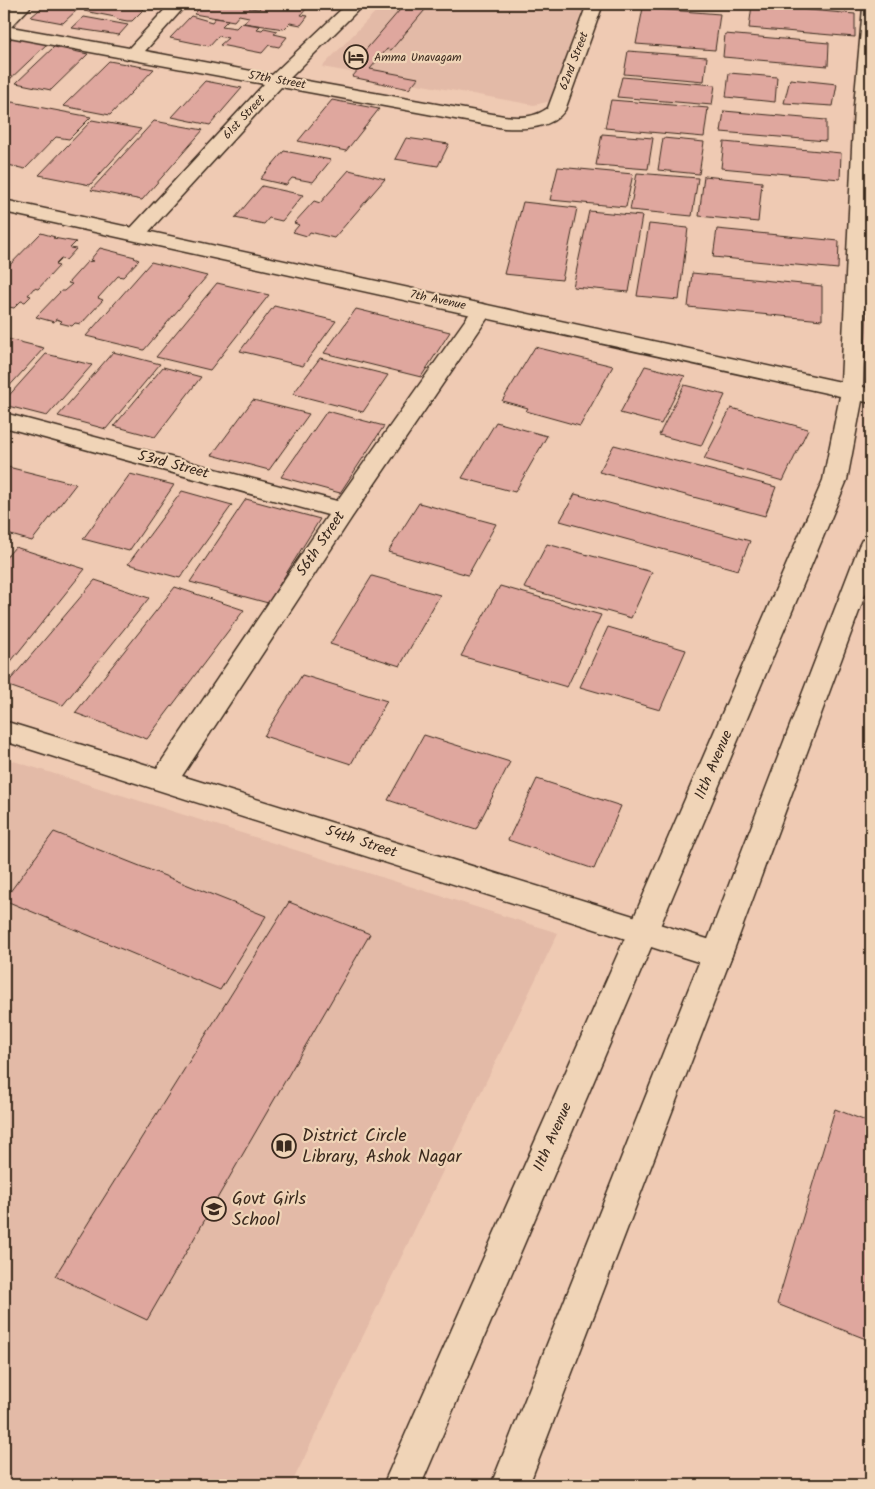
<svg xmlns="http://www.w3.org/2000/svg" width="875" height="1489" viewBox="0 0 875 1489" font-family="Kalam,sans-serif">
	<style>
		.built { fill: #e3baa7 }
		.building { fill: #dfa79e; stroke: #3b2a1e }
		.lines { fill: none; stroke-linecap: round; stroke-linejoin: round }
		.street-casing { stroke: #3b2a1e; stroke-width: 3 }
		.secondary-casing { stroke: #3b2a1e; stroke-width: 3 }
		.street { fill: #f0d4b7; fill-rule: evenodd }
		.secondary { fill: #f0d4b7; fill-rule: evenodd }
		.labels { text-anchor: middle; dominant-baseline: central; stroke-width: 4.5; stroke-linejoin: round; paint-order: stroke }
		.far-poi-label { font-size: 12px; fill: #3b2a1e; stroke: #f0d4b7; text-anchor: start }
		.far-street-label { font-size: 12px; fill: #3b2a1e; stroke: #f0d4b7 }
		.street-label { font-size: 15px; fill: #3b2a1e; stroke: #f0d4b7 }
		.near-poi-label { font-size: 18px; fill: #3b2a1e; stroke: #f0d4b7; text-anchor: start }
	</style>
	<rect width="100%" height="100%" fill="#efcab3"/>
	<filter id="ink" filterUnits="userSpaceOnUse"><feTurbulence type="fractalNoise" baseFrequency=".02" numOctaves="2"/><feDisplacementMap in="SourceGraphic" scale="10" xChannelSelector="R" yChannelSelector="G"/><feConvolveMatrix kernelMatrix="1 2 1 2 8 2 1 2 1" color-interpolation-filters="sRGB"/></filter>
	<g filter="url(#ink)">
		<!-- built -->
		<g class="built">
			<polygon points="383,4 547,4 582,10 551,101 534,105 322,67"/>
			<polygon points="4,758 558,933 291,1485 4,1485"/>
		</g>
		<!-- building -->
		<g class="building">
			<polygon points="46,4 52,4 78,9 63,23 31,17"/>
			<polygon points="59,4 90,4 84,8"/>
			<polygon points="92,4 115,4 144,9 132,21 127,21 117,19 115,17 84,11"/>
			<polygon points="199,4 253,4 249,8 259,9 264,4 283,4 307,8 301,15 308,16 301,25 290,23 284,29 244,23 249,17 239,15 234,21 194,14 199,9 194,8"/>
			<polygon points="405,4 430,4 391,50 387,49 370,69 418,78 409,89 352,77 359,69 351,67"/>
			<polygon points="551,4 586,4 583,10 551,5"/>
			<polygon points="752,5 855,14 855,37 749,28"/>
			<polygon points="643,8 720,14 715,50 636,44"/>
			<polygon points="191,16 212,22 215,18 228,20 222,26 236,28 241,23 260,26 257,29 262,30 264,28 278,31 274,34 287,37 279,47 269,45 262,53 220,45 228,38 218,36 209,46 170,38"/>
			<polygon points="84,17 128,25 119,35 72,28"/>
			<polygon points="725,34 829,43 828,66 723,57"/>
			<polygon points="14,36 49,42 7,82 4,81 4,46"/>
			<polygon points="54,47 88,54 51,90 16,83"/>
			<polygon points="628,51 707,57 704,81 624,74"/>
			<polygon points="109,61 154,69 110,115 63,106"/>
			<polygon points="729,73 777,77 775,102 726,97"/>
			<polygon points="622,77 715,85 712,105 617,97"/>
			<polygon points="790,79 837,84 833,106 784,103"/>
			<polygon points="205,81 242,88 210,125 172,117"/>
			<polygon points="332,100 379,109 346,151 298,141"/>
			<polygon points="611,100 708,108 704,137 605,128"/>
			<polygon points="12,102 91,117 69,139 56,137 25,169 4,164 4,109"/>
			<polygon points="724,111 826,120 826,141 721,132"/>
			<polygon points="92,120 141,129 90,185 39,175"/>
			<polygon points="154,121 203,130 142,200 91,190"/>
			<polygon points="602,134 653,138 648,169 596,165"/>
			<polygon points="406,138 449,144 438,166 395,159"/>
			<polygon points="663,138 704,142 699,174 658,170"/>
			<polygon points="724,142 841,153 840,179 721,168"/>
			<polygon points="284,151 331,160 313,182 292,178 286,185 260,179"/>
			<polygon points="558,167 633,174 626,207 550,200"/>
			<polygon points="349,170 385,179 334,238 310,232 307,236 293,232 299,225 294,223 314,201 320,203"/>
			<polygon points="637,173 698,178 692,216 630,210"/>
			<polygon points="704,176 762,182 758,222 699,216"/>
			<polygon points="262,186 303,195 282,221 269,218 264,224 235,218"/>
			<polygon points="523,202 577,208 562,280 504,274"/>
			<polygon points="589,211 642,216 629,292 573,287"/>
			<polygon points="649,224 688,228 679,300 637,296"/>
			<polygon points="717,229 839,241 838,269 713,257"/>
			<polygon points="41,233 55,237 53,238 76,242 70,248 76,249 66,260 61,259 55,265 59,266 38,289 34,288 28,295 31,296 25,302 21,301 14,308 4,306 4,271"/>
			<polygon points="100,248 135,257 134,258 139,260 123,277 118,276 98,298 103,300 81,324 75,323 72,326 60,323 62,321 56,319 54,322 36,317 61,291 64,291 72,284 68,283 87,262 93,261 90,260"/>
			<polygon points="151,262 207,276 144,350 86,336"/>
			<polygon points="692,273 822,286 822,320 688,307"/>
			<polygon points="217,283 269,295 210,370 156,357"/>
			<polygon points="274,306 336,321 303,366 240,351"/>
			<polygon points="356,309 450,332 421,377 324,353"/>
			<polygon points="4,338 44,348 4,392"/>
			<polygon points="535,347 613,366 580,426 526,411 528,408 502,401"/>
			<polygon points="113,352 160,364 106,429 58,416"/>
			<polygon points="46,354 92,365 47,416 4,405 4,401"/>
			<polygon points="320,358 388,375 363,412 293,394"/>
			<polygon points="645,366 685,376 661,424 620,413"/>
			<polygon points="163,367 201,377 155,437 114,426"/>
			<polygon points="684,385 725,395 701,446 659,435"/>
			<polygon points="253,400 309,414 269,470 212,455"/>
			<polygon points="731,408 808,429 783,481 704,459"/>
			<polygon points="327,411 384,426 340,493 281,477"/>
			<polygon points="496,422 547,436 515,492 462,478"/>
			<polygon points="614,445 776,487 765,516 599,472"/>
			<polygon points="4,466 76,484 32,541 4,533"/>
			<polygon points="130,474 174,485 129,551 83,539"/>
			<polygon points="182,491 232,505 180,578 128,564"/>
			<polygon points="575,494 750,541 738,570 560,521"/>
			<polygon points="246,499 320,519 268,603 190,582"/>
			<polygon points="419,503 496,524 468,575 388,552"/>
			<polygon points="547,544 652,572 631,618 524,588"/>
			<polygon points="15,547 85,569 4,670 4,560"/>
			<polygon points="372,576 440,595 400,666 330,644"/>
			<polygon points="95,580 149,598 63,705 6,685"/>
			<polygon points="500,586 601,615 567,687 461,656"/>
			<polygon points="175,587 244,610 147,739 75,713"/>
			<polygon points="608,627 686,650 660,710 580,687"/>
			<polygon points="302,675 387,701 351,764 264,736"/>
			<polygon points="424,735 510,762 476,829 388,800"/>
			<polygon points="537,779 621,806 594,869 508,840"/>
			<polygon points="54,832 266,916 220,990 4,900"/>
			<polygon points="289,902 370,934 147,1320 55,1276"/>
			<polygon points="835,1109 871,1123 871,1341 777,1304"/>
		</g>
		<g class="lines">
			<!-- street casing -->
			<g class="street-casing">
				<g id="street">
					<path d="M16 4H33L11 27 129 48 170 4H187L145 51 272 75 347 4H364L290 78 504 116C520 118 534 118 548 108L587 4H603L565 110C552 129 525 129 504 128L281 87 143 238 136 240 129 238 126 234 129 230 264 84 4 36V15Z"/>
					<polygon points="482,304 489,306 493,310 352,517 182,776 717,942 728,946 732,955 728,964 717,968 4,741 4,721 157,768 328,515 4,427 4,413 337,501 475,306"/>
				</g>
			</g>
			<!-- secondary casing -->
			<g class="secondary-casing">
				<g id="secondary">
					<polygon points="865,4 871,4 871,134 863,387 871,389 871,403 862,401 847,480 658,931 421,1485 383,1485 628,931 823,480 840,396 4,212 4,200 841,382 854,106 863,8"/>
					<polygon points="871,538 871,579 732,955 529,1485 491,1485 702,955 859,546 862,540"/>
				</g>
			</g>
			<!-- street -->
			<use href="#street" class="street"/>
			<!-- secondary -->
			<use href="#secondary" class="secondary"/>
		</g>
	</g>
	<!-- icons -->
	<defs>
		<g id="hotel-ring" transform="scale(1.25)"><circle r="9.5" fill="#f0d4b7" stroke="#3b2a1e" stroke-width="1.5"/><path d="M-6-4.5h1.5V1H6V5H4.5V3h-9V5H-6ZM-4 0a1.8 1.8 0 1 1 3.6 0ZM.5 0V-2.5h3Q6-2.5 6 0Z" fill="#3b2a1e"/></g>
		<g id="library-ring" transform="scale(1.25)"><circle r="9.5" fill="#f0d4b7" stroke="#3b2a1e" stroke-width="1.5"/><path d="M-6-4Q-3-5.5-.7-3.5V5Q-3 3-6 4ZM6-4Q3-5.5 .7-3.5V5Q3 3 6 4Z" fill="#3b2a1e"/></g>
		<g id="school-ring" transform="scale(1.25)"><circle r="9.5" fill="#f0d4b7" stroke="#3b2a1e" stroke-width="1.5"/><path d="M0-5L7-2L0 1L-7-2ZM-4 1L0 2.5L4 1V4Q0 6-4 4Z" fill="#3b2a1e"/></g>
	</defs>
	<g fill-rule="evenodd">
		<use href="#hotel-ring" x="356" y="57"/>
		<use href="#library-ring" x="284" y="1146"/>
		<use href="#school-ring" x="214" y="1209"/>
	</g>
	<g class="labels">
		<!-- far-poi labels -->
		<g class="far-poi-label">
			<text x="374" y="57">Amma Unavagam</text>
		</g>
		<!-- far-street labels -->
		<g class="far-street-label">
			<text transform="translate(574 61) rotate(-69)">62nd Street</text>
			<text transform="translate(277 80) rotate(10)">57th Street</text>
			<text transform="translate(244 117) rotate(-47)">61st Street</text>
			<text transform="translate(438 300) rotate(12)">7th Avenue</text>
		</g>
		<!-- street labels -->
		<g class="street-label">
			<text transform="translate(173 465) rotate(15)">53rd Street</text>
			<text transform="translate(321 544) rotate(-56)">56th Street</text>
			<text transform="translate(714 765) rotate(-67)">11th Avenue</text>
			<text transform="translate(361 842) rotate(18)">54th Street</text>
			<text transform="translate(553 1137) rotate(-66)">11th Avenue</text>
		</g>
		<!-- near-poi labels -->
		<g class="near-poi-label">
			<text x="302" y="1136">District Circle<tspan x="302" dy="21">Library, Ashok Nagar</tspan></text>
			<text x="232" y="1199">Govt Girls<tspan x="232" dy="21">School</tspan></text>
		</g>
	</g>
	<!-- margin -->
	<rect width="875" height="1489" fill="none" stroke="#f0d4b7" stroke-width="20"/>
	<rect x="10" y="10" width="855" height="1469" fill="none" stroke="#3b2a1e" stroke-width="2" filter="url(#ink)"/>
</svg>
